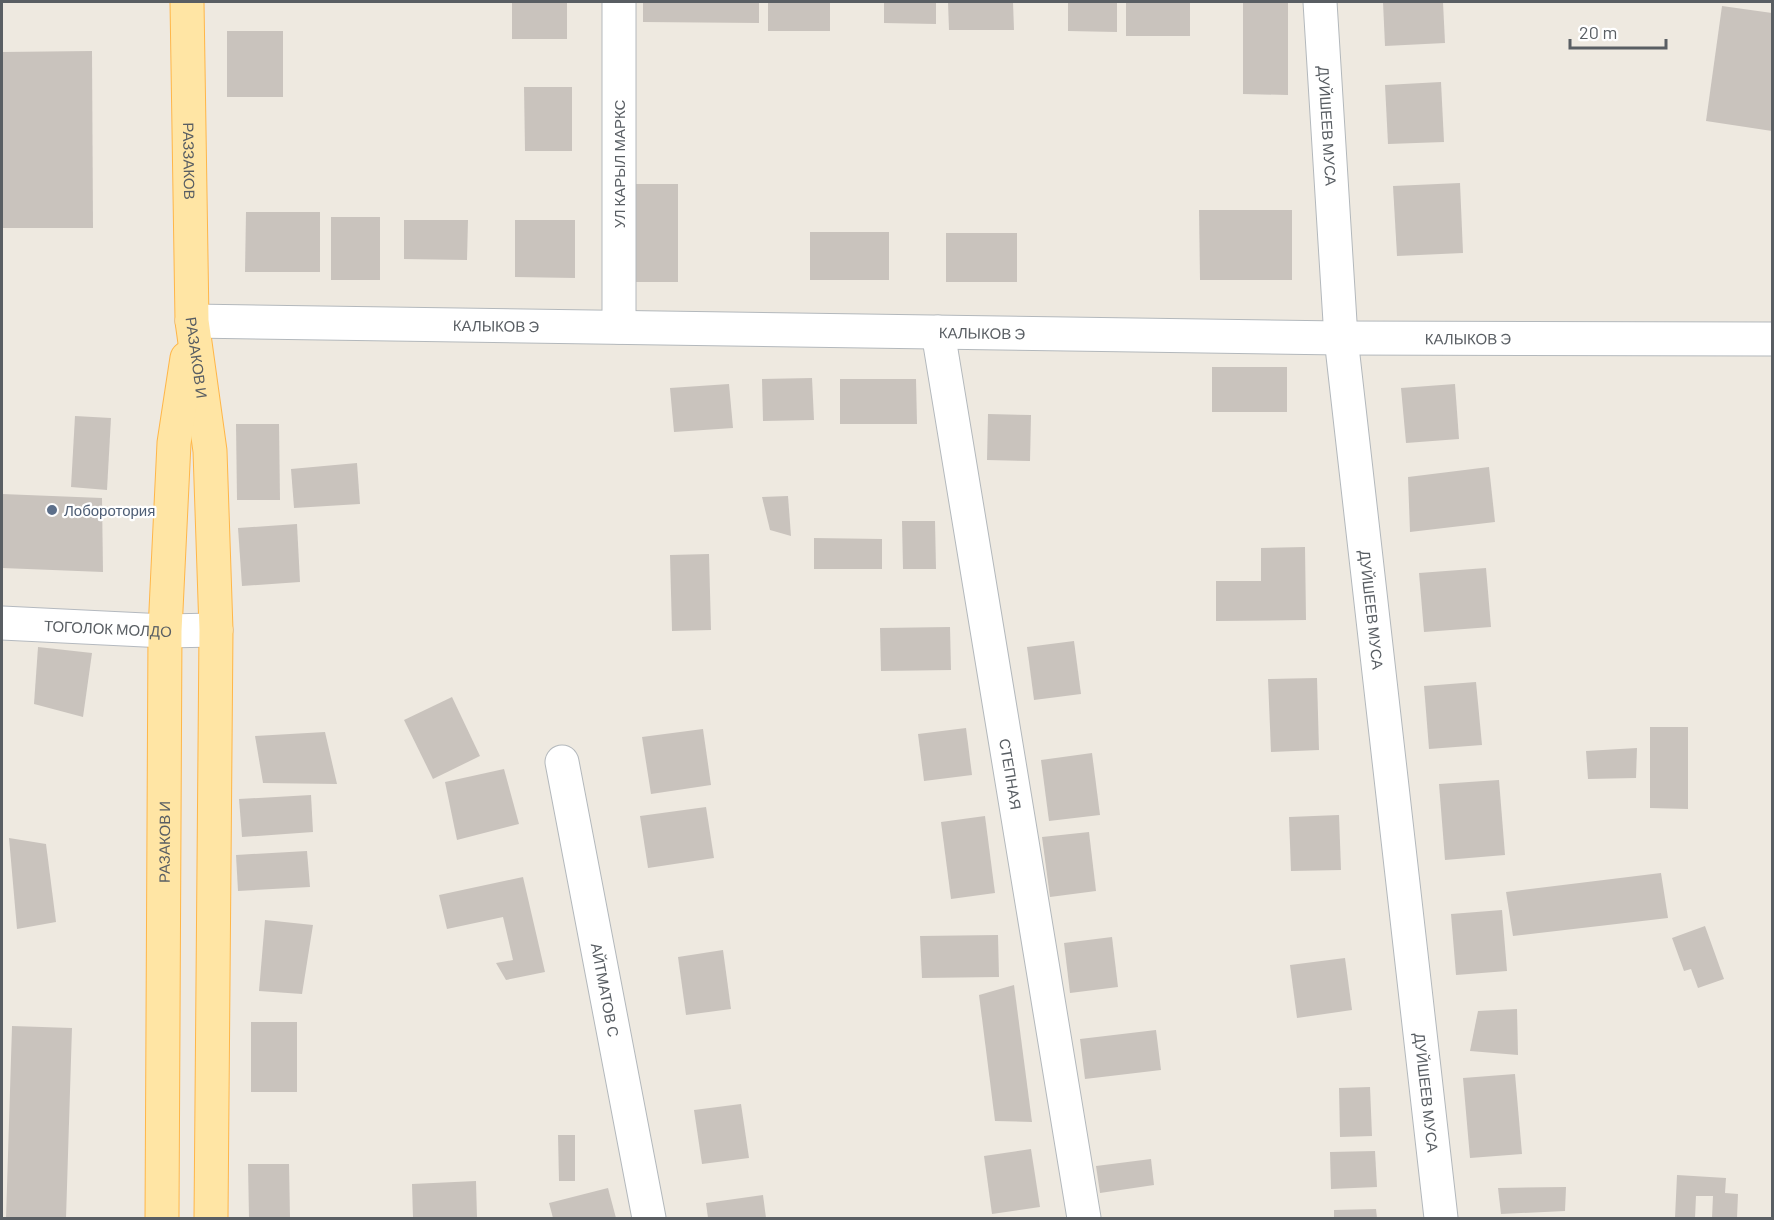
<svg xmlns="http://www.w3.org/2000/svg" width="1774" height="1220" viewBox="0 0 1774 1220" font-family="Barlow,sans-serif">
	<style>
		.building { fill: #c9c3bd }
		.lines { fill: none; stroke-linecap: round; stroke-linejoin: round }
		.street-casing { stroke: #b3b8bc; stroke-width: 35 }
		.secondary-casing { stroke: #b4b9bf; stroke-width: 35 }
		.primary-casing { stroke: #ffb648; stroke-width: 35 }
		.street { stroke: #fff; stroke-width: 33 }
		.secondary { stroke: #fff; stroke-width: 33 }
		.primary { stroke: #ffe5a4; stroke-width: 33 }
		.service-dot { fill: #5c6f8a; stroke: #fff; stroke-width: 2 }
		.labels { text-anchor: middle; dominant-baseline: central; stroke-width: 4.5; stroke-linejoin: round; paint-order: stroke }
		.street-label { font-size: 15px; fill: #595e63; stroke: #fff }
		.service-label { font-size: 15px; fill: #4e5e75; stroke: #fff; text-anchor: start }
	</style>
	<rect width="100%" height="100%" fill="#eee9e0"/>
	<!-- building -->
	<g class="building">
		<rect x="512" y="2" width="55" height="37"/>
		<polygon points="643,2 759,2 759,23 643,22"/>
		<rect x="768" y="2" width="62" height="29"/>
		<polygon points="884,2 936,2 936,24 884,23"/>
		<polygon points="948,2 1013,2 1014,30 949,30"/>
		<polygon points="1068,2 1117,2 1117,32 1068,31"/>
		<rect x="1126" y="2" width="64" height="34"/>
		<polygon points="1243,2 1288,2 1288,95 1243,94"/>
		<polygon points="1383,2 1443,2 1445,43 1385,46"/>
		<polygon points="1722,6 1772,13 1772,131 1706,121"/>
		<rect x="227" y="31" width="56" height="66"/>
		<polygon points="92,51 93,228 2,228 2,52"/>
		<polygon points="1441,82 1444,142 1388,144 1385,85"/>
		<polygon points="524,87 572,87 572,151 525,151"/>
		<polygon points="1460,183 1463,253 1397,256 1393,186"/>
		<polygon points="633,184 678,184 678,282 634,282"/>
		<polygon points="1199,210 1292,210 1292,280 1200,280"/>
		<polygon points="246,212 320,212 320,272 245,272"/>
		<rect x="331" y="217" width="49" height="63"/>
		<polygon points="404,220 468,220 467,260 404,259"/>
		<polygon points="515,220 575,220 575,278 515,277"/>
		<rect x="810" y="232" width="79" height="48"/>
		<rect x="946" y="233" width="71" height="49"/>
		<rect x="1212" y="367" width="75" height="45"/>
		<polygon points="812,378 814,420 763,421 762,379"/>
		<polygon points="840,379 916,379 917,424 840,424"/>
		<polygon points="729,384 733,428 674,432 670,388"/>
		<polygon points="1455,384 1459,439 1406,443 1401,388"/>
		<polygon points="988,414 1031,415 1030,461 987,460"/>
		<polygon points="75,416 111,418 107,490 71,487"/>
		<polygon points="236,424 279,424 280,500 237,500"/>
		<polygon points="357,463 360,504 294,508 291,469"/>
		<polygon points="1489,467 1495,522 1410,532 1408,477"/>
		<polygon points="2,494 102,498 103,572 2,568"/>
		<polygon points="788,496 791,536 770,530 762,497"/>
		<polygon points="902,521 935,521 936,569 903,569"/>
		<polygon points="297,524 300,582 242,586 238,528"/>
		<polygon points="814,538 882,539 882,569 814,569"/>
		<polygon points="1305,547 1306,620 1216,621 1216,581 1261,581 1261,548"/>
		<polygon points="709,554 711,630 672,631 670,555"/>
		<polygon points="1486,568 1491,627 1424,632 1419,573"/>
		<polygon points="950,627 951,670 881,671 880,628"/>
		<polygon points="1074,641 1081,694 1034,700 1027,647"/>
		<polygon points="38,647 92,653 83,717 34,704"/>
		<polygon points="1317,678 1319,750 1271,752 1268,679"/>
		<polygon points="1476,682 1482,745 1429,749 1424,686"/>
		<polygon points="452,697 480,756 433,779 404,720"/>
		<polygon points="1650,727 1688,727 1688,809 1650,808"/>
		<polygon points="966,728 972,775 924,781 918,734"/>
		<polygon points="703,729 711,785 651,794 642,737"/>
		<polygon points="325,732 337,784 263,783 255,736"/>
		<polygon points="1637,748 1636,778 1588,779 1586,751"/>
		<polygon points="1092,753 1100,815 1049,821 1041,760"/>
		<polygon points="504,769 519,824 457,840 445,782"/>
		<polygon points="1499,780 1505,855 1445,860 1439,784"/>
		<polygon points="311,795 313,832 242,837 239,799"/>
		<polygon points="706,807 714,858 648,868 640,816"/>
		<polygon points="1339,815 1341,870 1291,871 1289,817"/>
		<polygon points="985,816 995,893 951,899 941,822"/>
		<polygon points="1089,832 1096,891 1050,897 1042,837"/>
		<polygon points="9,838 46,844 56,922 17,929"/>
		<polygon points="307,851 310,887 238,891 236,855"/>
		<polygon points="1661,873 1668,918 1513,936 1506,892"/>
		<polygon points="523,877 545,972 506,980 496,963 513,960 503,917 447,929 439,895"/>
		<polygon points="1502,910 1507,971 1456,975 1451,914"/>
		<polygon points="265,920 313,925 302,994 259,991"/>
		<polygon points="1705,926 1724,979 1698,988 1691,969 1684,971 1672,938"/>
		<polygon points="998,935 999,977 922,978 920,936"/>
		<polygon points="1112,937 1118,987 1070,993 1064,943"/>
		<polygon points="723,950 731,1009 686,1015 678,957"/>
		<polygon points="1345,958 1352,1010 1297,1018 1290,965"/>
		<polygon points="1014,985 1032,1122 995,1121 979,995"/>
		<polygon points="1517,1009 1518,1055 1470,1051 1478,1011"/>
		<rect x="251" y="1022" width="46" height="70"/>
		<polygon points="12,1026 72,1028 66,1218 6,1218"/>
		<polygon points="1156,1030 1161,1070 1085,1079 1080,1039"/>
		<polygon points="1515,1074 1522,1154 1470,1158 1463,1078"/>
		<polygon points="1370,1087 1372,1136 1340,1137 1339,1088"/>
		<polygon points="741,1104 749,1158 702,1164 694,1110"/>
		<polygon points="558,1135 575,1135 575,1181 559,1181"/>
		<polygon points="1031,1149 1040,1207 992,1214 984,1156"/>
		<polygon points="1375,1151 1377,1187 1331,1189 1330,1152"/>
		<polygon points="1151,1159 1154,1185 1100,1193 1096,1166"/>
		<polygon points="248,1164 289,1164 290,1218 249,1218"/>
		<polygon points="1677,1175 1726,1178 1725,1193 1738,1194 1737,1218 1712,1218 1713,1196 1696,1196 1695,1218 1675,1218"/>
		<polygon points="476,1181 477,1218 413,1218 412,1184"/>
		<polygon points="1566,1187 1565,1211 1501,1214 1498,1188"/>
		<polygon points="608,1188 616,1218 553,1218 549,1203"/>
		<polygon points="763,1195 766,1218 708,1218 706,1203"/>
		<polygon points="1376,1209 1377,1218 1334,1218 1334,1210"/>
	</g>
	<g class="lines">
		<!-- street casing -->
		<g class="street-casing">
			<g id="street">
				<path id="s1" d="M1320 2 1341 338 1441 1218"/>
				<path id="s2" d="M192 321 1341 338 1772 339"/>
				<polyline points="619,327 619,2"/>
				<path id="s3" d="M938 332 1084 1218"/>
				<path id="s4" d="M562 762 649 1218"/>
			</g>
		</g>
		<!-- secondary casing -->
		<g class="secondary-casing">
			<g id="secondary">
				<path id="s5" d="M2 623 165 631 216 630"/>
			</g>
		</g>
		<!-- primary casing -->
		<g class="primary-casing">
			<g id="primary">
				<path id="s6" d="M187 2 192 321 210 451 216 630 211 1218"/>
				<path id="s7" d="M162 1218 165 631 174 443 187 358"/>
			</g>
		</g>
		<!-- street -->
		<use href="#street" class="street"/>
		<!-- secondary -->
		<use href="#secondary" class="secondary"/>
		<!-- primary -->
		<use href="#primary" class="primary"/>
	</g>
	<!-- markers -->
	<circle class="service-dot" cx="52" cy="510" r="6"/>
	<g class="labels">
		<!-- street labels -->
		<g class="street-label">
			<text stroke="none"><textPath href="#s1" startOffset="124">ДУЙШЕЕВ МУСА</textPath></text>
			<text stroke="none"><textPath href="#s6" startOffset="159">РАЗЗАКОВ</textPath></text>
			<text transform="translate(619 164) rotate(-90)">УЛ КАРЫЛ МАРКС</text>
			<text stroke="none"><textPath href="#s2" startOffset="304">КАЛЫКОВ Э</textPath></text>
			<text stroke="none"><textPath href="#s2" startOffset="790">КАЛЫКОВ Э</textPath></text>
			<text stroke="none"><textPath href="#s2" startOffset="1276">КАЛЫКОВ Э</textPath></text>
			<text stroke="none"><textPath href="#s6" startOffset="356">РАЗАКОВ И</textPath></text>
			<text stroke="none"><textPath href="#s1" startOffset="610">ДУЙШЕЕВ МУСА</textPath></text>
			<text stroke="none"><textPath href="#s5" startOffset="106">ТОГОЛОК МОЛДО</textPath></text>
			<text stroke="none"><textPath href="#s3" startOffset="448">СТЕПНАЯ</textPath></text>
			<text stroke="none"><textPath href="#s7" startOffset="376">РАЗАКОВ И</textPath></text>
			<text stroke="none"><textPath href="#s4" startOffset="232">АЙТМАТОВ С</textPath></text>
			<text stroke="none"><textPath href="#s1" startOffset="1096">ДУЙШЕЕВ МУСА</textPath></text>
		</g>
		<!-- service labels -->
		<g class="service-label">
			<text x="64" y="510">Лоборотория</text>
		</g>
	</g>
	<!-- border -->
	<rect width="1774" height="1220" fill="none" stroke="#595e63" stroke-width="6"/>
	<!-- scale -->
	<path d="M1570 39v9h96v-9" fill="none" stroke="#595e63" stroke-width="3"/>
	<text x="1579" y="39" font-size="18" fill="#595e63" stroke="#ffffff" stroke-width="4.5" paint-order="stroke">20 m</text>
</svg>
